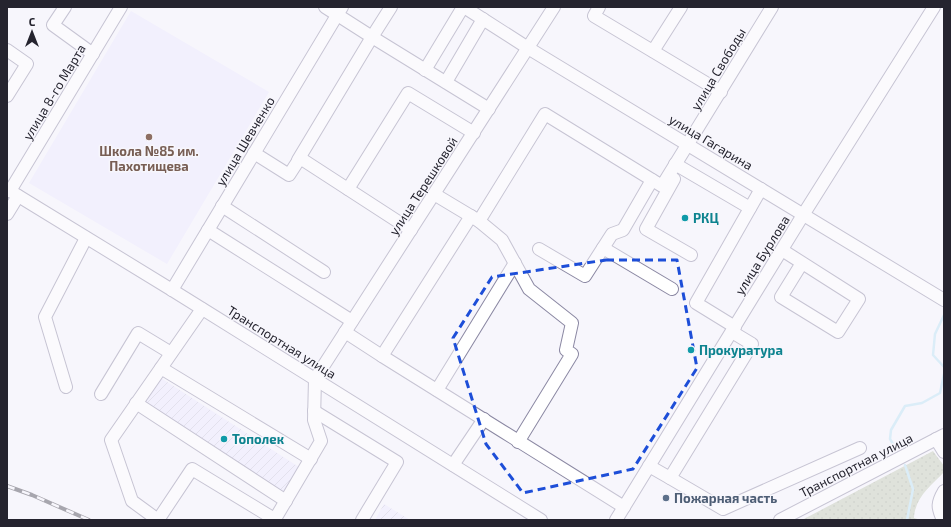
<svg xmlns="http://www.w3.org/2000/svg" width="951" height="527" viewBox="0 0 951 527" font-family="'Exo 2',sans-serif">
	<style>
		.built { fill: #eae8ff }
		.industrial { fill: url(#industrial-furrows) }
		.grass { fill: url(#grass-dots) }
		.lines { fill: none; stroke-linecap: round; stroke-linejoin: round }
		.stream { stroke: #b8e2f4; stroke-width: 2.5 }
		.minor-casing { stroke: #8b88a3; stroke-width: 14 }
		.minor { stroke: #fff; stroke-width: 12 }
		.rail-casing { stroke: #464550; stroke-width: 4 }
		.rail { stroke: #f7f6fc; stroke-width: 2.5; stroke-dasharray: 8; stroke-linecap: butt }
		.marked { fill: none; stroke: #1d4ed8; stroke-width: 3; stroke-dasharray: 8 5; stroke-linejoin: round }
		.education-dot { fill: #8d6e63; stroke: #f7f6fc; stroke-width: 1.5 }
		.culture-dot { fill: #0f9aa8; stroke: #f7f6fc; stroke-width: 1.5 }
		.service-dot { fill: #5c6f8a; stroke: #f7f6fc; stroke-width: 1.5 }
		.labels { text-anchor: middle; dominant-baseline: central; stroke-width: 3; stroke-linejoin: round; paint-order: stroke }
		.street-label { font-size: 13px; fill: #25242f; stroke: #f7f6fc }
		.education-label { font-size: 13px; font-weight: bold; fill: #785e54; stroke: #f7f6fc }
		.culture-label { font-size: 13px; font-weight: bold; fill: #0d838f; stroke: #f7f6fc; text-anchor: start }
		.service-label { font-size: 13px; font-weight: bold; fill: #4e5e75; stroke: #f7f6fc; text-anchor: start }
	</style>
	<defs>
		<pattern id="industrial-furrows" width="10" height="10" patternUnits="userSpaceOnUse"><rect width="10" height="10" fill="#eae8ff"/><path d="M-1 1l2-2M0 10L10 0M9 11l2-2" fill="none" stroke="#c9c7db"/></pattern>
		<pattern id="grass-dots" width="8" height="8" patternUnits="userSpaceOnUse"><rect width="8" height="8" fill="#c0c9b3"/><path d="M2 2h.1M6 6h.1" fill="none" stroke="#a5ac9a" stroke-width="1.8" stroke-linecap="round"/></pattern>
	</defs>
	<rect width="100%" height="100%" fill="#f7f6fc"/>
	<!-- built -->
	<polygon class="built" points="131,11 269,92 167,264 29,183"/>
	<!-- industrial -->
	<g class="industrial">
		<polygon points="161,378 302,469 281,502 140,410"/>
		<polygon points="384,504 410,520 375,520"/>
	</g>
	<!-- grass -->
	<path class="grass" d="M933 451 944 466V472C931 486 915 497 914 518L921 520H802Z"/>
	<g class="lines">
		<!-- stream -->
		<g class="stream">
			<polyline points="944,315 935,334 933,355 944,367"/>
			<polyline points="896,449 890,439 891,430 905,406 922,403 940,393 944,374"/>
			<polyline points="905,465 913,489 907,520"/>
		</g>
		<!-- minor casing -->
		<g class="minor-casing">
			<g id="minor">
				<polyline points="65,7 53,25 93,54"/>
				<polyline points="325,7 372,37 391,7"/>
				<polyline points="464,7 528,48 944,300"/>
				<polyline points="599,7 594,16 721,92"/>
				<polyline points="7,50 27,64 7,96"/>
				<polyline points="653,51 681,7"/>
				<polyline points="425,70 463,7"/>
				<polyline points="446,82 483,19"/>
				<polyline points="254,153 289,175 300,158 411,230"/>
				<polyline points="298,160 372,37 489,109"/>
				<polyline points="675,164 750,208"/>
				<polyline points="674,179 646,229 691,255"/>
				<polyline points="7,189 172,290 541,520"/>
				<polyline points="348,189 408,93 474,133"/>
				<polyline points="10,191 121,7"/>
				<polyline points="434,194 479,221 545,114 662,186 772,7"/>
				<polyline points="222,206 324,272"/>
				<polyline points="7,214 18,196"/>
				<polyline points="479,221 502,240 529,289 572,323 566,350 572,354 518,442"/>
				<polyline points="208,230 352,321"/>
				<polyline points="603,248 672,289"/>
				<polyline points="539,249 585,276 612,234 623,230 652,180"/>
				<polyline points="782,250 859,299 838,332 781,297 802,263"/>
				<polyline points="172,290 342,7"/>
				<polyline points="735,327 696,303 761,189"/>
				<polyline points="345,332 382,356 471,216"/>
				<path d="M382 356C463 406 543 457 624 507"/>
				<polyline points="161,368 311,459"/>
				<polyline points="66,387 45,317 86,238"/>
				<polyline points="437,390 515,263"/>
				<polyline points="101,394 138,333 171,353"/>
				<polyline points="136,403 286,501"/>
				<polyline points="314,411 397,462 362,520"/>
				<polyline points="936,439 944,452"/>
				<polyline points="453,465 484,419"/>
				<polyline points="649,466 670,478 752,344 732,332"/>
				<polyline points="670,478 723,509 860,448"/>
				<polyline points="275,519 321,441 314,420 315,379 554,7"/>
				<polyline points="158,520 132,501 111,440 202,309"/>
				<polyline points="158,520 192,469 276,520"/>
				<polyline points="616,520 803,215 934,7"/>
				<polyline points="780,520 944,435"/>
				<path d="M943 520C937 507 937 503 944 491"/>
			</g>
		</g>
		<!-- minor -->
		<use href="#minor" class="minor"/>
		<!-- rail casing -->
		<g class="rail-casing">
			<polyline id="rail" points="7,486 32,495 89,520"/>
		</g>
		<!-- rail -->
		<use href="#rail" class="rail"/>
	</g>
	<!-- marked area -->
	<path d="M0 0H951V527H0ZM606 260H677L697 368 633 469 523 493 486 444 453 338 492 277Z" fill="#f7f6fc" fill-opacity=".55" fill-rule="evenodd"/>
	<path class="marked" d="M606 260H677L697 368 633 469 523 493 486 444 453 338 492 277Z"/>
	<!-- markers -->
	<circle class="education-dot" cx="149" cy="137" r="4"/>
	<g class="culture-dot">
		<circle cx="685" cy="218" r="4"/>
		<circle cx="691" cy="350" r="4"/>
		<circle cx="224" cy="439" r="4"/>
	</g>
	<circle class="service-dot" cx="666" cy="498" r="4"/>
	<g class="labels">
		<!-- street labels -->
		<g class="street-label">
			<text transform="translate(718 69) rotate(-59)">улица Свободы</text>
			<text transform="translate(54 92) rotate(-59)">улица 8-го Марта</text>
			<text transform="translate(245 141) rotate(-59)">улица Шевченко</text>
			<text transform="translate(711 142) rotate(31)">улица Гагарина</text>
			<text transform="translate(423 186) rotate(-57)">улица Терешковой</text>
			<text transform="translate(762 255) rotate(-58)">улица Бурлова</text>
			<text transform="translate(282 342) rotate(32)">Транспортная улица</text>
			<text transform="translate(856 465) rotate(-27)">Транспортная улица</text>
		</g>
		<!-- education labels -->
		<g class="education-label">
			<text x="149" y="151">Школа №85 им.<tspan x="149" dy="15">Пахотищева</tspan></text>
		</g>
		<!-- culture labels -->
		<g class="culture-label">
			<text x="693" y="218">РКЦ</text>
			<text x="699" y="350">Прокуратура</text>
			<text x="232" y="439">Тополек</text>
		</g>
		<!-- service labels -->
		<g class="service-label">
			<text x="674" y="498">Пожарная часть</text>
		</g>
	</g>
	<!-- border -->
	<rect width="951" height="527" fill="none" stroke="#25242f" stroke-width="16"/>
	<!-- north arrow -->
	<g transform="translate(32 32)" stroke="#f7f6fc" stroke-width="3" paint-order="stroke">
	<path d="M0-3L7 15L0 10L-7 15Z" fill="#25242f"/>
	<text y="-6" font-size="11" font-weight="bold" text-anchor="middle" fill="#25242f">С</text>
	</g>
</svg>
